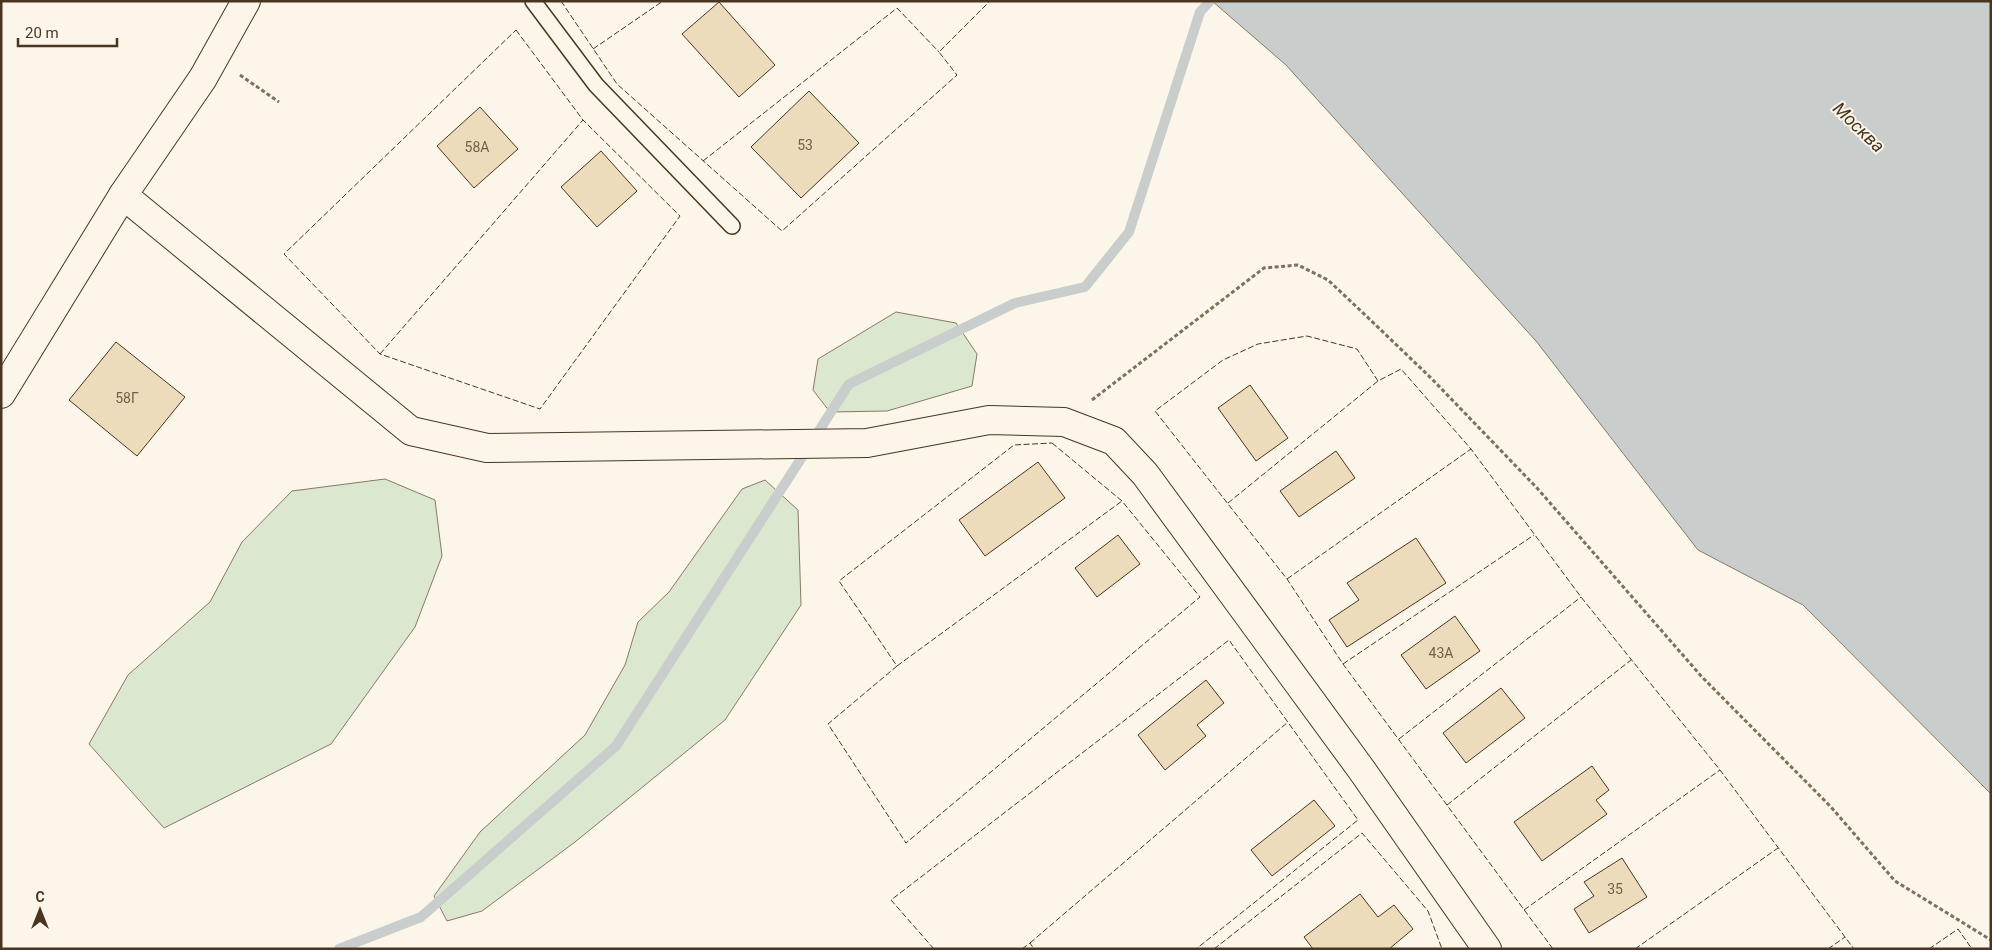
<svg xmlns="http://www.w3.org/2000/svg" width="1992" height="950" viewBox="0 0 1992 950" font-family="Roboto,sans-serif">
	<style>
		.green { fill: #dce7d0; stroke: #887966 }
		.water { fill: #c9cecd; stroke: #887966 }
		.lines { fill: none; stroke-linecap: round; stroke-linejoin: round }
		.stream { stroke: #c9cecd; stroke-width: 10 }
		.building { fill: #ecdcbc; stroke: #4a3520 }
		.lane-casing { stroke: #4a3520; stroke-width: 18 }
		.street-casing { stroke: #4a3520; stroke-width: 30 }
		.path { stroke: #7f6f5c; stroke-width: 3; stroke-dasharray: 4 2.5; stroke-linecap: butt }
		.lane { stroke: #fbf6e9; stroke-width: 15 }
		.street { stroke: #fbf6e9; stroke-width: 28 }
		.fence { stroke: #4a3520; stroke-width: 1; stroke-dasharray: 6 2.5; stroke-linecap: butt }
		.labels { text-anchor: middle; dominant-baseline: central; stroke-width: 4; stroke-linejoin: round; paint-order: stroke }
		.number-label { font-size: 14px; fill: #725f47 }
		.water-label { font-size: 18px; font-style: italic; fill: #4a3520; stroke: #fbf6e9 }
	</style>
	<rect width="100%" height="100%" fill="#fbf6e9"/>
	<!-- green -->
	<g class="green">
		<polygon points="896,312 956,323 977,354 972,386 887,411 830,412 813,390 818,359"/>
		<polygon points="385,479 435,500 442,556 415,627 331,744 164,828 89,744 128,675 210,602 242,542 292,491"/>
		<polygon points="765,480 798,510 801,605 725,720 575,842 482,911 447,921 434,896 480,832 585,735 625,665 638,622 669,592 742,489"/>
	</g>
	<!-- water -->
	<polygon class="water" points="1212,1 1991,1 1991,794 1803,605 1698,550 1536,341 1286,65"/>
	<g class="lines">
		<!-- stream -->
		<polyline class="stream" points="339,949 421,917 616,746 849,384 1015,303 1085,287 1129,232 1200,12 1210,1"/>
	</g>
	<!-- building -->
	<g class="building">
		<polygon points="719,2 775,65 739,97 682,34"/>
		<polygon points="809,91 859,143 801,198 751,147"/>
		<polygon points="480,107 518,149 474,188 437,146"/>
		<polygon points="601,151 637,191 597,227 561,187"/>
		<polygon points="116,342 185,397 137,456 69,400"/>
		<polygon points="1250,385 1288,438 1256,461 1218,408"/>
		<polygon points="1336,451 1355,478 1299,517 1280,491"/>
		<polygon points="1038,462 1065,498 985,556 959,520"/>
		<polygon points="1118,535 1140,564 1097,597 1075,568"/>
		<polygon points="1416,538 1446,583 1347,647 1329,620 1359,600 1347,583"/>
		<polygon points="1455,616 1480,651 1426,689 1401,655"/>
		<polygon points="1206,680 1224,703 1197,725 1206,736 1165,770 1138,735"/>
		<polygon points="1501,688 1525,718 1466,763 1443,733"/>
		<polygon points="1592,766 1609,790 1596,800 1607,814 1542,861 1514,822"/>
		<polygon points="1314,800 1335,826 1272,876 1251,850"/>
		<polygon points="1622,858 1647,897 1589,933 1574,909 1594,896 1584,882"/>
		<polygon points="1360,894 1378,917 1394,905 1413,929 1389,949 1313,949 1304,937"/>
	</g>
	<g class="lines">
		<!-- lane casing -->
		<g class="lane-casing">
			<polyline id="lane" points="533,1 596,85 732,226"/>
		</g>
		<!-- street casing -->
		<g class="street-casing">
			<g id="street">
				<polyline points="123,195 411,431 487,448 867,443 989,420 1064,422 1114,441 1145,474 1361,769 1487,949"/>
				<polyline points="1,394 123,195 203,78 246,1"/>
			</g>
		</g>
		<!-- path -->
		<g class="path">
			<polyline points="240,75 279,102"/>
			<polyline points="1092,400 1264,268 1298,265 1328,280 1361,311 1432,379 1537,488 1702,677 1831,807 1895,881 1991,940"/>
		</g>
		<!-- lane -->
		<use href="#lane" class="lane"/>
		<!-- street -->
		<use href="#street" class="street"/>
		<!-- fence -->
		<g class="fence">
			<polyline points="561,1 617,84 782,231 957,75 939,52 990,1"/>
			<polygon points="516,30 583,120 680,216 540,409 380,354 284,254"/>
			<polyline points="593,49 663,1"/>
			<polyline points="703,161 897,8 939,52"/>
			<polyline points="380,354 583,120"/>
			<polygon points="1052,443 1122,501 1200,597 906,843 828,724 897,666 839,581 1014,445"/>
			<polyline points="1228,503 1378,381"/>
			<polyline points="1287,579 1471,449"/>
			<polyline points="1343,664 1534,535"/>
			<polyline points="897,666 1122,501"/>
			<polyline points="1399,739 1581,597"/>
			<polyline points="1447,805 1631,660"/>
			<polyline points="1524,910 1720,770"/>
			<polyline points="1030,943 1288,722"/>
			<polyline points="934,949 891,900 1229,640 1358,820 1196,949"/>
			<polyline points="1022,949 1030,943 1034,949"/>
			<polyline points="1214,949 1362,833 1428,911 1442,949"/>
			<polyline points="1553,949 1343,664 1287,579 1155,411 1223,360 1258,344 1307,336 1357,349 1378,381 1401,369 1471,449 1581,597 1720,770 1854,949"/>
			<polyline points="1635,949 1778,848"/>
			<polyline points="1828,949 1845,937"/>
			<polyline points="1929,949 1958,929 1972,949"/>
		</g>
	</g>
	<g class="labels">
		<!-- number labels -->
		<g class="number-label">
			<text x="805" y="145">53</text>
			<text x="477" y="147">58А</text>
			<text x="127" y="398">58Г</text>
			<text x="1441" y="653">43А</text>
			<text x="1615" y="889">35</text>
		</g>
		<!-- water labels -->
		<g class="water-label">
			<text transform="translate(1859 127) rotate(44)">Москва</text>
		</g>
	</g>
	<!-- border -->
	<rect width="1992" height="950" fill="none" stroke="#4a3520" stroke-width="5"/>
	<!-- north arrow -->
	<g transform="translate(40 910)" stroke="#fbf6e9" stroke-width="4" paint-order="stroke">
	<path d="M0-4L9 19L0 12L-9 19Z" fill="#4a3520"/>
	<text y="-8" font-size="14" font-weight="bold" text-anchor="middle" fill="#4a3520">С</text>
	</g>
	<!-- scale -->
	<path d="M18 38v8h99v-8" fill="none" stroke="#4a3520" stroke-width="2.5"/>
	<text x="25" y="38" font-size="15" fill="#4a3520" stroke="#fbf6e9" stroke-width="4" paint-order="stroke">20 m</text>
</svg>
